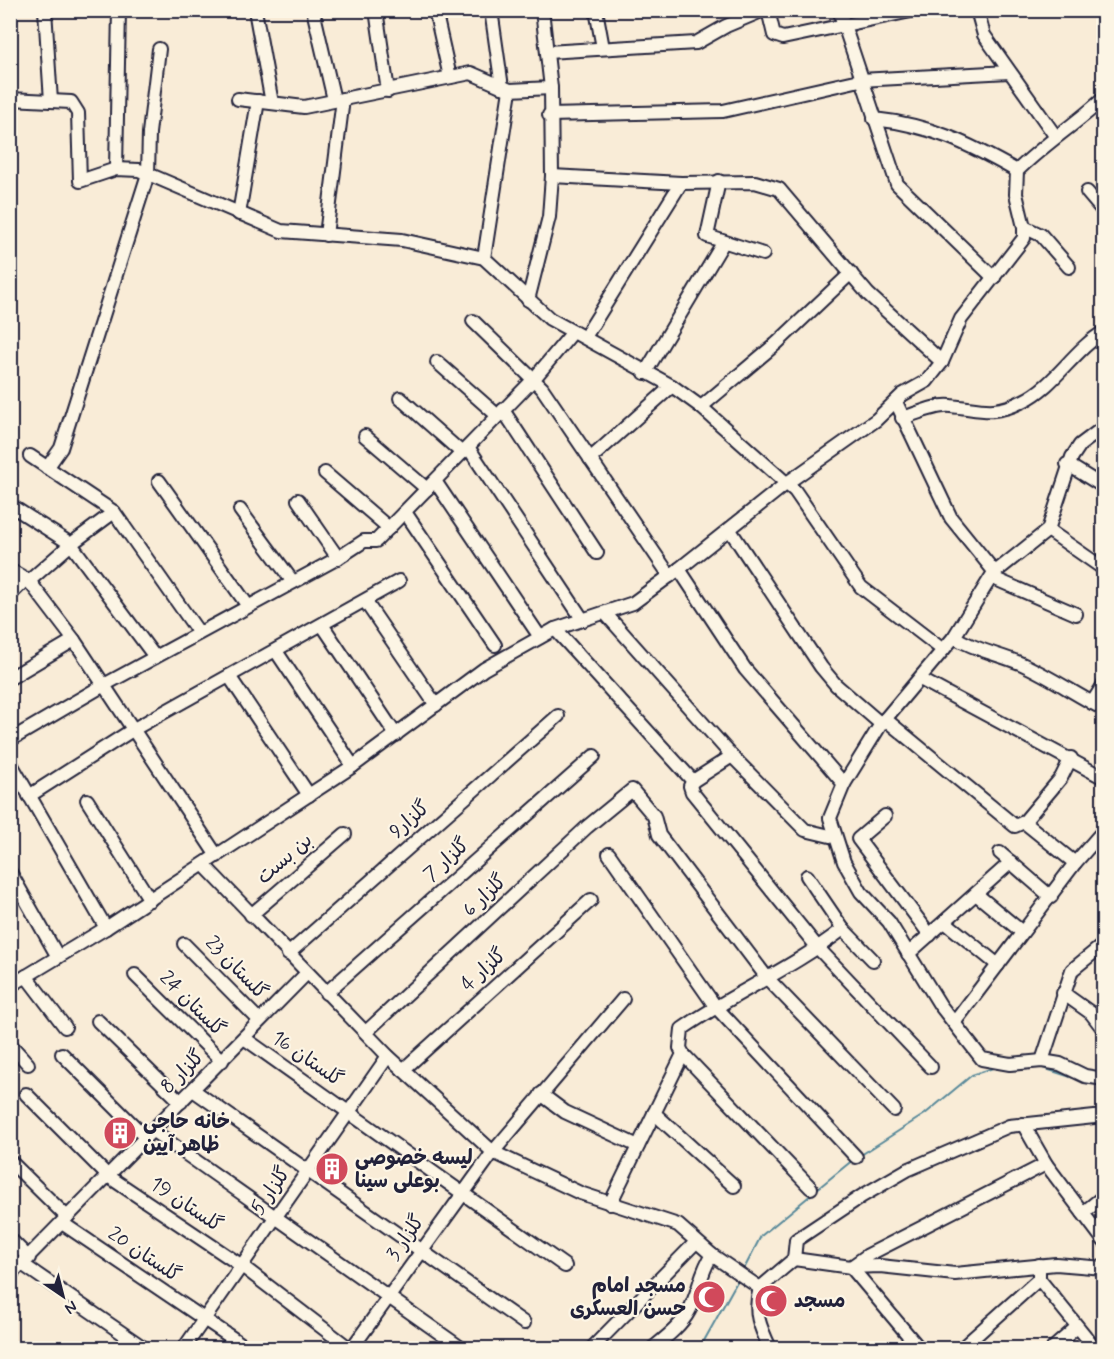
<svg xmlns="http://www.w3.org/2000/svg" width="1114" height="1359" viewBox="0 0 1114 1359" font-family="Mynerve,'Playpen Sans Arabic',sans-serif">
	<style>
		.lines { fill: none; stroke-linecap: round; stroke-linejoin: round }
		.stream { stroke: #59899a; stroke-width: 2 }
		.minor-casing { stroke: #22223b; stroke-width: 16 }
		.minor { stroke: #fcf5e5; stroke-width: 12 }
		.labels { text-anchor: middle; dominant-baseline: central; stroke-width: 4.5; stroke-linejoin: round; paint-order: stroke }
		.street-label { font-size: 20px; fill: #22223b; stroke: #fcf5e5 }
		.poi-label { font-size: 20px; font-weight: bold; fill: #22223b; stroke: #fcf5e5; text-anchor: start }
	</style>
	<rect width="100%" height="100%" fill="#f9ecd7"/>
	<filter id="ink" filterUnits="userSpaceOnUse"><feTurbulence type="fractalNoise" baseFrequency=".0167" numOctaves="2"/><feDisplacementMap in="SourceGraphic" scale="12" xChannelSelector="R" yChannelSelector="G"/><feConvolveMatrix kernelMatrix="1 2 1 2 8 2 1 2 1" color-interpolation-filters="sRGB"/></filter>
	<g filter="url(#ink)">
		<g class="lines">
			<!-- stream -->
			<g class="stream">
				<polyline points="1040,1067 1083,1081"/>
				<polyline points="861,1155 925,1114 972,1075 996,1067"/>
				<polyline points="816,1190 854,1159"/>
				<polyline points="743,1271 761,1236 812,1194"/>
				<polyline points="700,1348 739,1278"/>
			</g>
			<!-- minor casing -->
			<g class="minor-casing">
				<g id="minor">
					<polyline points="45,10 51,101"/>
					<polyline points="255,10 272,103"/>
					<polyline points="313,10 334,100"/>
					<polyline points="376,10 388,91"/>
					<polyline points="435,10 450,77"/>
					<polyline points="491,10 502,87"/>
					<polyline points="596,10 603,48"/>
					<polyline points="768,10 774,35 783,38 911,11"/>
					<polyline points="839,10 897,184 994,278"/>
					<polyline points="977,10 984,35 1056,137"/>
					<polyline points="547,52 696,43 726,26 764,10"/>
					<polyline points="10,99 71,102 78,113 80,181 116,169 139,170 281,231 402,240 484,258 550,319 672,386 701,407 795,491 861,587 943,650"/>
					<polyline points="238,99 304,107 471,73 510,90 551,88"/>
					<polyline points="549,115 723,111 860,80 1009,72"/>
					<path d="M874 119C931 125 967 143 1017 171"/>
					<polyline points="116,169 119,10"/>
					<polyline points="552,176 681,183 755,182 779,189 868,294 942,362"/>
					<polyline points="719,181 707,236 763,254"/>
					<polyline points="1087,192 1104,212"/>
					<polyline points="239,214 258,101"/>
					<polyline points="1024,227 1041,235 1069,267"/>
					<polyline points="326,235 343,99"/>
					<polyline points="484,258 510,90"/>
					<polyline points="528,300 549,217 552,176 551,88 542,10"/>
					<polyline points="473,321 542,388 670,576"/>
					<polyline points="585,337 681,183"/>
					<polyline points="437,362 498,416"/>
					<polyline points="645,373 723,243"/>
					<polyline points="400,398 462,453"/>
					<polyline points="896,402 951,518 993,570 993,574 954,637 881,724 844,784 830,818 844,862 861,892 889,922 940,1005 982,1059 1010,1064 1042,1061 1060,1064 1085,1076 1104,1079"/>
					<polyline points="701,407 777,343 851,273"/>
					<polyline points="503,410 597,553"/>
					<path d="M902 418C916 414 937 404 951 406 982 409 993 416 1023 401 1056 385 1073 350 1104 332"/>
					<polyline points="365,436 427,489"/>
					<polyline points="468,447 583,620"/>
					<polyline points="30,456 114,512 199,633"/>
					<polyline points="590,459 672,386"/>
					<polyline points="1067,464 1104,487"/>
					<polyline points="47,468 61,448 148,174 149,133 159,49"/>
					<polyline points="325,473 389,528"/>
					<polyline points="159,481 248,606"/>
					<polyline points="435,481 540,637"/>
					<polyline points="298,500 338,558"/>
					<polyline points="10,505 71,544 155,657"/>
					<polyline points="240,510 293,582"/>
					<polyline points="405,512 495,645"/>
					<polyline points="730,530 821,667 836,685 881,724"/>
					<polyline points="1048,530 1104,569"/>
					<polyline points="679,569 745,669 844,784"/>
					<polyline points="10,570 29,581 74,640 217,856"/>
					<polyline points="993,574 1048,530 1072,457 1080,445 1104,427"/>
					<polyline points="993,578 1076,614"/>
					<polyline points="29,581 71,544 114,512"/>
					<polyline points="10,595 25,580"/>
					<polyline points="365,601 436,705"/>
					<polyline points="605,613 732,756 805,830 834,837"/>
					<polyline points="323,626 396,735"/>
					<polyline points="555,629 693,781"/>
					<path d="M954 637C977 651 999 654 1022 664 1051 677 1076 695 1104 709"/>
					<polyline points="276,651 353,766"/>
					<polyline points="229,676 309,795"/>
					<polyline points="10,678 74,640"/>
					<polyline points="920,679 1104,778"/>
					<polyline points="1092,703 1104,684"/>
					<polyline points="885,719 1015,826 1024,822 1061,778 1071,758"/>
					<polyline points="10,740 104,685 338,558 364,541 376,541 533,380 573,332"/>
					<polyline points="732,756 693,781 690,786 692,792 818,948 931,1067"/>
					<polyline points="10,762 106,928"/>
					<polyline points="29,796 134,729 399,581"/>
					<polyline points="87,800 150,900"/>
					<polyline points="885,816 858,839 930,935"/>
					<polyline points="1024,822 1075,863"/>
					<polyline points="1000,853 1051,897"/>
					<polyline points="609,854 715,1006 856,1157"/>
					<polyline points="204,865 388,1056 493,1152 580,1193 678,1225 712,1255 760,1288"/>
					<polyline points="10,872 58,957"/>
					<polyline points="807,876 843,929 873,960"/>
					<polyline points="976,894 1022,932"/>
					<polyline points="251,915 345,834"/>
					<polyline points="945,922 998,965"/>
					<polyline points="184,944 259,1020"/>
					<polyline points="288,954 558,716"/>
					<polyline points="908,954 1011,862"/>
					<polyline points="135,975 222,1061"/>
					<polyline points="26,976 65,1027"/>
					<path d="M10 986 106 928 353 766 484 669 555 629 633 603 679 569 787 483 876 420 902 395 927 381 942 362 961 319 1024 238V227L1016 194 1017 171C1044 144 1076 124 1104 98"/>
					<polyline points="326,993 594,756"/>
					<polyline points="1063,993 1091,1013 1104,1030"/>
					<polyline points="98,1021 181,1102"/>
					<polyline points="954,1023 1075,863 1104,830"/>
					<polyline points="366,1032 587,827 632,790 654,816 659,835 768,979 894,1110"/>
					<polyline points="244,1038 565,1266"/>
					<polyline points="10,1044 28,1064"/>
					<polyline points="62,1054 145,1137"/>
					<polyline points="683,1054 811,1188"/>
					<polyline points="1042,1061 1072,970 1104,944"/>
					<polyline points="403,1070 591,900"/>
					<polyline points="193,1090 524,1323"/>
					<polyline points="26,1094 108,1176 242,1266 349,1348"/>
					<polyline points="541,1094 565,1112 638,1146"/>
					<polyline points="654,1113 734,1186"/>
					<polyline points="1023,1124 1046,1164 1104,1241"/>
					<polyline points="152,1130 461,1348"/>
					<polyline points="10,1161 67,1217"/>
					<path d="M610 1204 683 1054 680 1048 682 1029C734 993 793 968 843 929"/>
					<polyline points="1083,1213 1104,1196"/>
					<polyline points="62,1223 247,1348"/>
					<polyline points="10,1239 29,1258"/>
					<polyline points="794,1259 851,1267 880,1266 955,1274 1056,1264 1104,1268"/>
					<polyline points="22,1264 144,1348"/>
					<polyline points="1039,1265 1039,1279 1095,1348"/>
					<polyline points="10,1275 307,973"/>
					<polyline points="760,1288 794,1259 796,1240 862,1196 907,1170 1009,1126 1104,1116"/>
					<path d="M760 1288C753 1312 760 1327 770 1348"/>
					<polyline points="43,1347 46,1348"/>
					<polyline points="184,1348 388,1056"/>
					<polyline points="352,1348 493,1152 623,999"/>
					<polyline points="592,1348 696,1242"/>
					<path d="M653 1348C665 1338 681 1326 689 1311 699 1293 700 1272 712 1255"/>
					<polyline points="919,1348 851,1267 868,1255 1046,1164"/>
					<polyline points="962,1348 1039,1279"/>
					<polyline points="1053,1348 1077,1327"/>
				</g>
			</g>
			<!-- minor -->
			<use href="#minor" class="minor"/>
		</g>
	</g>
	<!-- icons -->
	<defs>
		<g id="building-disc" transform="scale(1.725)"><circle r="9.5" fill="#d1495b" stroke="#fcf5e5"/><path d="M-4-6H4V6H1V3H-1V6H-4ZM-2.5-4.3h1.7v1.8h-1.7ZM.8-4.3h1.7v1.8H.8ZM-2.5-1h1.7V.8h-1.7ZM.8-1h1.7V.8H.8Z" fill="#fff"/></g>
		<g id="mosque-disc" transform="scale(1.725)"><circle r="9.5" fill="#d1495b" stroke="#fcf5e5"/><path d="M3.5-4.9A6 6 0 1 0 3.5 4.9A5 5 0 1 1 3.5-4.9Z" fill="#fff"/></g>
	</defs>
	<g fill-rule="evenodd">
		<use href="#building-disc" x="120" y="1133"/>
		<use href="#building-disc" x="332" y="1169"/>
		<use href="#mosque-disc" x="709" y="1297"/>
		<use href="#mosque-disc" x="771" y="1301"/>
	</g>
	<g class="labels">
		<!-- street labels -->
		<g class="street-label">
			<text transform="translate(410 820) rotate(-41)">گلزار9</text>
			<text transform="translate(285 859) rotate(-41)">بن بست</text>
			<text transform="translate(447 860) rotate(-42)">گلزار 7</text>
			<text transform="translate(485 896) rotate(-43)">گلزار 6</text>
			<text transform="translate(236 968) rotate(46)">گلستان 23</text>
			<text transform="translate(484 970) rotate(-42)">گلزار 4</text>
			<text transform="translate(192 1004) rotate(45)">گلستان 24</text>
			<text transform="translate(307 1059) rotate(35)">گلستان 16</text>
			<text transform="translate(183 1072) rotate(-45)">گلزار 8</text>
			<text transform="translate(271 1191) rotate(-55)">گلزار 5</text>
			<text transform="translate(186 1205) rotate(34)">گلستان 19</text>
			<text transform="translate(406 1238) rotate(-55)">گلزار 3</text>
			<text transform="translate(144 1255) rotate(34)">گلستان 20</text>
		</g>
		<!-- poi labels -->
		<g class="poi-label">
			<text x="143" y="1122">خانه حاجی<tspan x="143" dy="23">ظاهر آیین</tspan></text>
			<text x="355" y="1158">لیسه خصوصی<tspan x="355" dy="23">بوعلی سینا</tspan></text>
			<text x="686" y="1286" text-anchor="end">مسجد امام<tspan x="686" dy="23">حسن العسکری</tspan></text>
			<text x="794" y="1301">مسجد</text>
		</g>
	</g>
	<!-- margin -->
	<rect width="1114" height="1359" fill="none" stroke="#fcf5e5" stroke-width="36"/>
	<rect x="18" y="18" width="1078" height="1323" fill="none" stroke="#22223b" stroke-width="2" filter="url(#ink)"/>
	<!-- north arrow -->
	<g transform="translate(63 1296) rotate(145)" stroke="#fcf5e5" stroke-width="4.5" paint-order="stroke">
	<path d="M0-4.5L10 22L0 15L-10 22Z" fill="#22223b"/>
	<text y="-9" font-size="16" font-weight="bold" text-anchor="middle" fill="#22223b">N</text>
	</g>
</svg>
